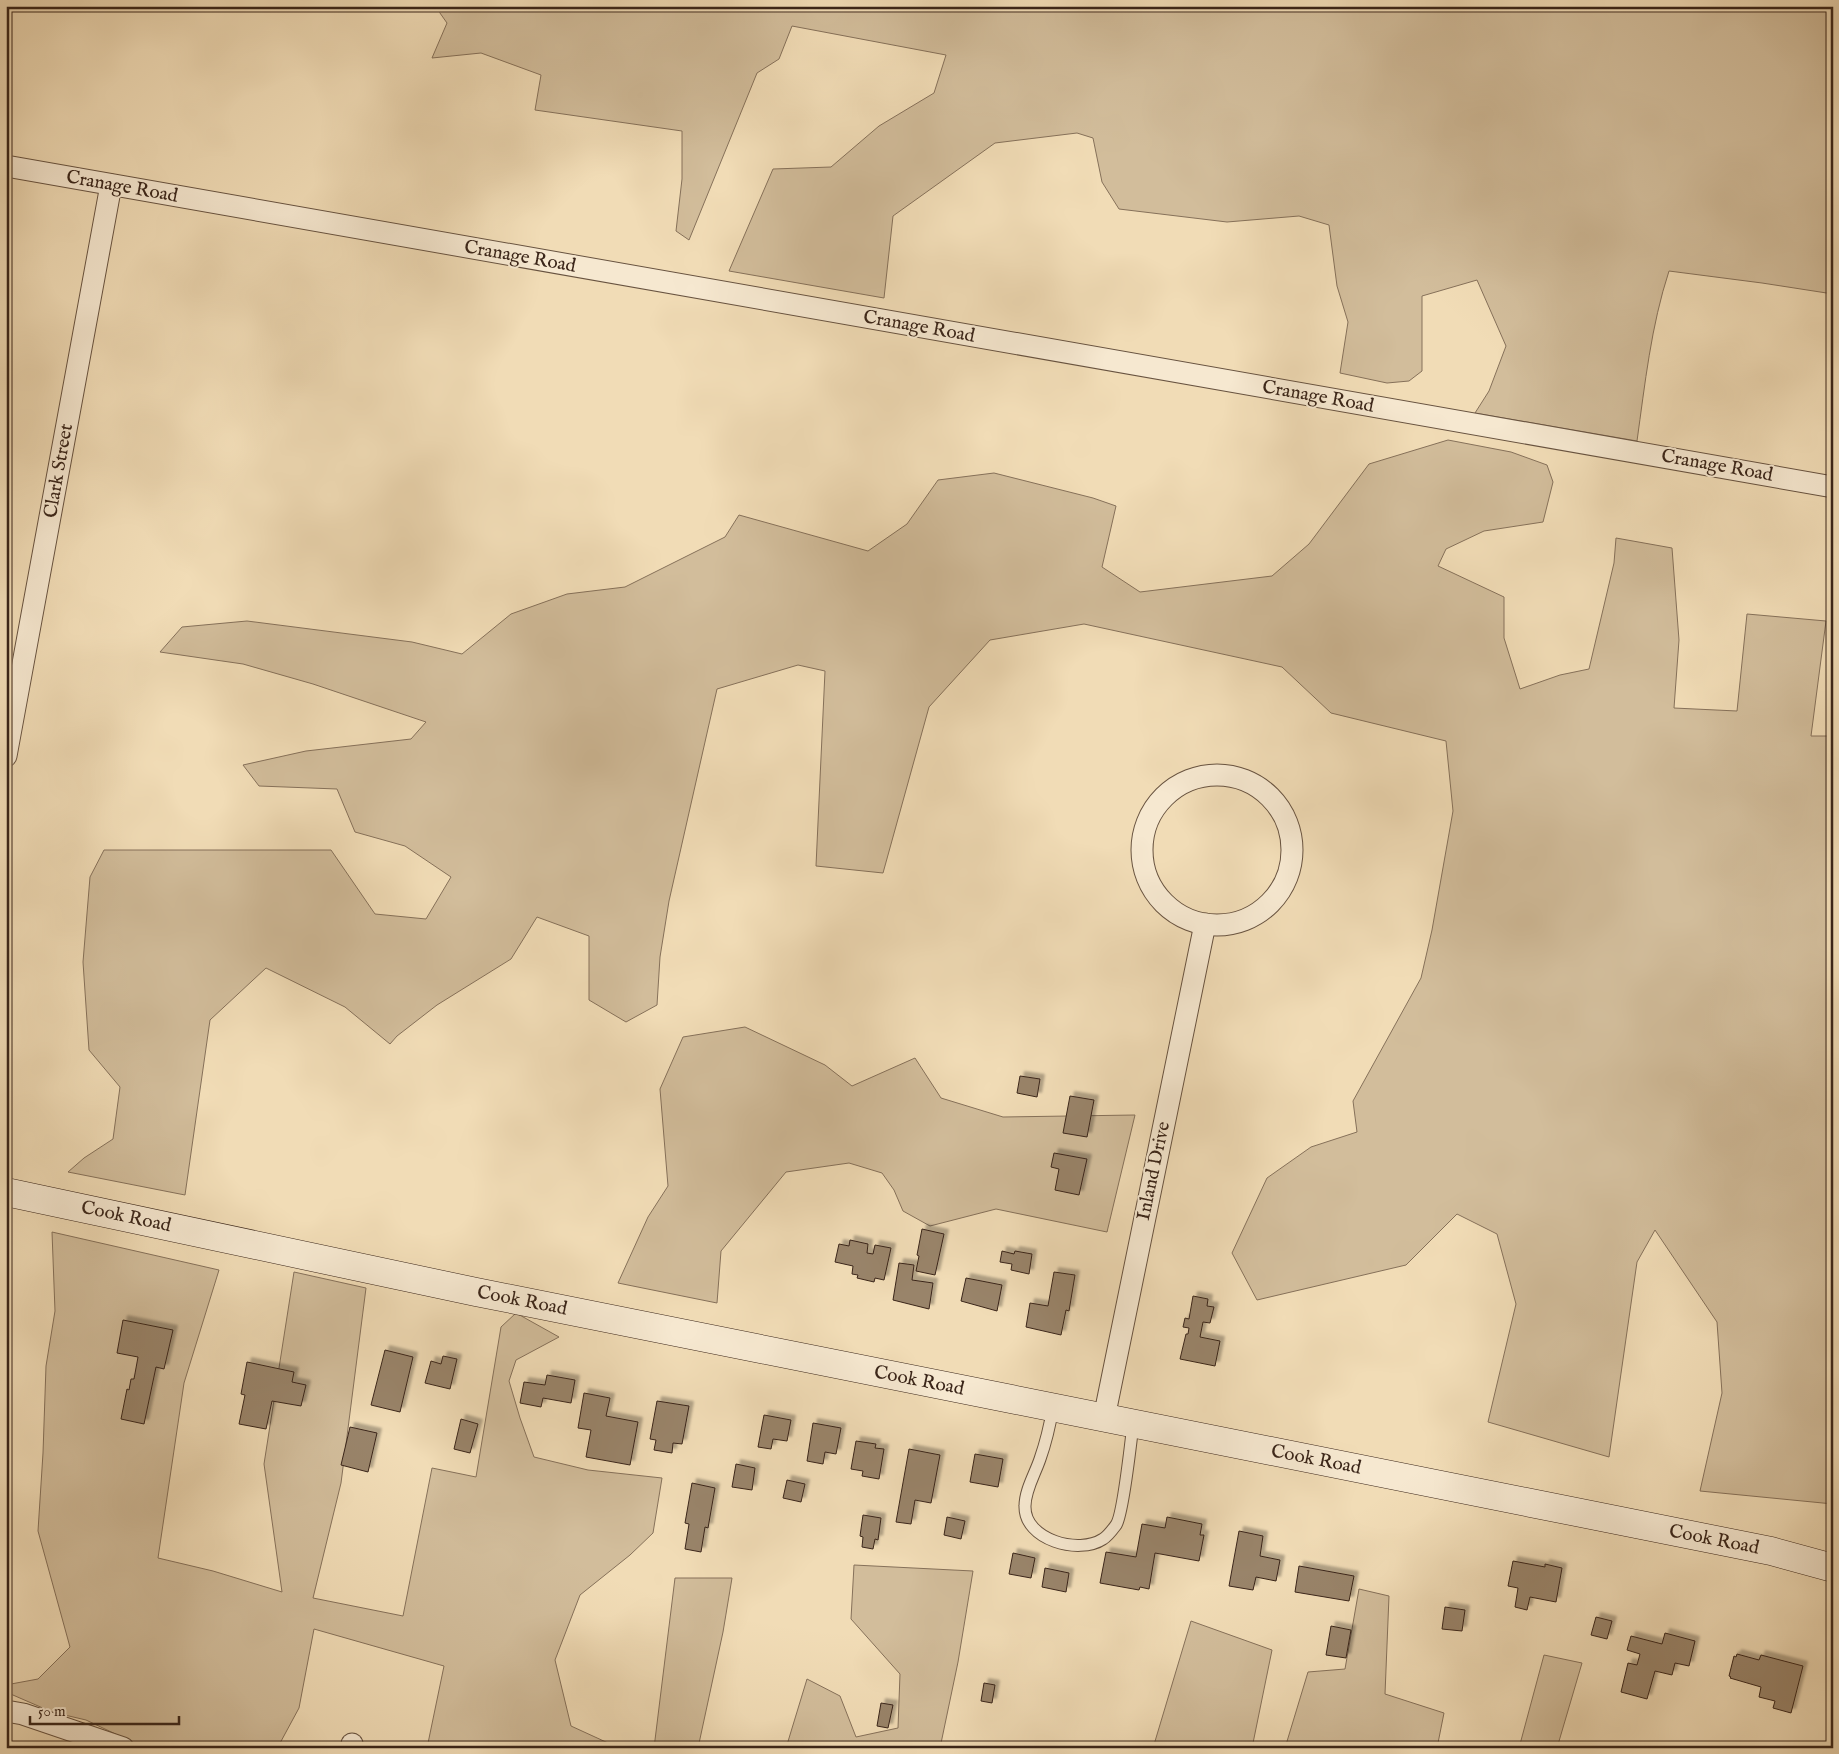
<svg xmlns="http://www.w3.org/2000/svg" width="1839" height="1754" viewBox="0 0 1839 1754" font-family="'IM FELL English',serif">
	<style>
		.green { fill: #d2bd9b; stroke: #86715a }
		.building { fill: #99846b; stroke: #3a2519; filter: url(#shadow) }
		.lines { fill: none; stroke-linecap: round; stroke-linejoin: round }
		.lane-casing { stroke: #685340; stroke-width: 13 }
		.street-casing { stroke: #685340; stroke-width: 23 }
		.secondary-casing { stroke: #3a2519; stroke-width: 29 }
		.lane { stroke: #f6e8d0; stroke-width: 11 }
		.street { stroke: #f6e8d0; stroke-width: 21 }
		.secondary { stroke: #f6e8d0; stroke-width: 28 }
		.labels { text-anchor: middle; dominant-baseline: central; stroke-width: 4; stroke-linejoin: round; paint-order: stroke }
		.street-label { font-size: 19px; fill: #3a2519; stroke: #f6e8d0 }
	</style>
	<defs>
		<filter id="shadow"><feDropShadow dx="4.5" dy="-4.5" stdDeviation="1" flood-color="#0004"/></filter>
	</defs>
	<rect width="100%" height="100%" fill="#f1dcb6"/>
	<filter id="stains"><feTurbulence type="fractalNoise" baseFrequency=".004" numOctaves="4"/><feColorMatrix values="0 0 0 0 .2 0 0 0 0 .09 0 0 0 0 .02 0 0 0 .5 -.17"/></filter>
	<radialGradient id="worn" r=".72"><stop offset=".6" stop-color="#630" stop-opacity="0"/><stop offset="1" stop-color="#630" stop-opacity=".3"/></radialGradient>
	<!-- green -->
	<g class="green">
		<path d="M435 6H1833V294L1762 283 1669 271C1651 326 1645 384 1637 441L1475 413 1489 391 1506 346 1477 280 1422 296V371L1409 381 1387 383 1340 373 1348 322 1337 286 1329 225 1299 216 1227 222 1119 209 1102 182 1093 138 1077 133 995 143 893 216 884 298 729 271 773 169 831 167 879 126 934 93 946 55 792 26 779 59 757 73 689 240 676 231 682 179V131L535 110 541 75 481 53 432 58 447 23Z"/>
		<polygon points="1448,440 1511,452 1547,465 1553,482 1543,522 1484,531 1446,549 1438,566 1504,597 1504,638 1520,689 1560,675 1589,669 1614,563 1616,538 1672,548 1679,640 1674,708 1737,711 1747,614 1826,621 1811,736 1833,736 1833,1504 1700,1491 1722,1393 1717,1322 1655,1230 1637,1262 1609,1457 1488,1422 1516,1304 1497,1234 1457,1214 1406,1265 1257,1300 1232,1253 1267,1178 1311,1147 1357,1132 1353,1101 1421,978 1432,930 1453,811 1446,741 1331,713 1282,667 1084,624 990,640 929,707 883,873 816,866 825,671 798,665 717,689 669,901 660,957 657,1005 626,1022 589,1000 589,936 537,917 511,959 437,1005 397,1036 390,1044 345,1007 266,968 210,1020 185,1195 68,1172 84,1158 113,1139 120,1087 89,1050 83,962 90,877 104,850 331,850 375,914 426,919 451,877 405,846 355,832 337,789 259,786 243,765 306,751 411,739 426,722 313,684 243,664 160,652 182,627 247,621 412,642 462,654 511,614 567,594 625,587 725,537 739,515 868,551 907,524 938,480 994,473 1093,498 1116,506 1102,567 1140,592 1272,576 1309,544 1369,464"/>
		<polygon points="745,1027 825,1065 852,1086 915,1058 941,1098 1003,1117 1135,1115 1107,1232 996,1209 930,1226 903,1211 894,1190 882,1173 849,1163 786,1172 721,1251 717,1303 618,1283 648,1217 668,1186 660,1089 683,1037"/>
		<polygon points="52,1232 219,1270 184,1383 158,1558 213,1571 282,1592 264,1464 294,1272 366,1288 341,1483 313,1598 403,1616 432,1468 476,1477 501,1327 516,1313 559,1337 516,1360 509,1381 520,1418 534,1457 588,1470 662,1478 653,1533 630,1555 580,1595 555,1660 571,1726 619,1748 427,1748 444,1666 314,1629 299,1708 279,1745 272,1748 145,1748 86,1720 52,1712 6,1692 6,1688 11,1684 38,1679 70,1647 38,1531 43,1453 46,1366 55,1311"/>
		<polygon points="854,1565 973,1571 958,1662 940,1748 786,1748 807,1679 840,1696 856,1737 898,1728 900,1674 851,1619"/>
		<polygon points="675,1578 732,1578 723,1632 698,1748 654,1748"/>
		<polygon points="1359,1589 1389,1596 1385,1694 1444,1713 1437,1748 1285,1748 1308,1672 1345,1669"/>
		<polygon points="1191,1621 1272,1650 1252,1748 1153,1748"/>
		<polygon points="1544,1655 1582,1663 1557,1748 1519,1748"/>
	</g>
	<!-- building -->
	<g class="building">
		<polygon points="1020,1076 1040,1079 1037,1097 1017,1093"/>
		<polygon points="1070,1096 1094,1100 1087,1137 1063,1133"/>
		<polygon points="1054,1153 1087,1159 1079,1195 1055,1190 1059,1169 1051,1167"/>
		<polygon points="922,1229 944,1234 935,1275 916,1271 919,1256 917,1255"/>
		<polygon points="850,1240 868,1244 867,1253 873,1254 875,1245 891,1248 884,1280 875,1278 874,1282 857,1278 858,1275 852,1274 853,1266 835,1262 839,1244 849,1246"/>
		<polygon points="1002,1251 1014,1254 1015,1251 1032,1254 1029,1274 1011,1270 1012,1264 1000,1262"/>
		<polygon points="899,1263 914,1265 912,1280 933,1283 929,1309 893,1300"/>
		<polygon points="1054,1272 1075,1275 1069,1311 1066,1310 1061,1335 1026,1327 1030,1303 1048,1306"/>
		<polygon points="966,1278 1002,1285 997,1311 961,1301"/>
		<polygon points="1193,1296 1208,1299 1207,1306 1214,1307 1210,1323 1203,1322 1200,1337 1220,1341 1215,1366 1180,1359 1186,1334 1188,1334 1189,1328 1183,1327 1185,1318 1189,1319"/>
		<polygon points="123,1320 173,1330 164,1369 156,1367 144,1424 121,1419 127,1389 129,1390 131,1379 134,1379 138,1357 117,1353"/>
		<polygon points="385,1350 413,1357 400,1412 371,1405"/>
		<polygon points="443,1356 457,1359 450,1389 425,1383 431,1361 441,1364"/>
		<polygon points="247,1362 294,1372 292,1382 306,1385 301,1406 272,1401 266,1429 239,1424 245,1395 241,1394"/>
		<polygon points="547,1375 575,1380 571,1403 543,1398 541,1407 520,1403 524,1382 545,1385"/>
		<polygon points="584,1393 610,1398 606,1416 638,1422 630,1465 586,1457 591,1430 578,1428"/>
		<polygon points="657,1401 689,1406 682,1444 673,1443 672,1453 654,1450 656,1440 650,1439"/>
		<polygon points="764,1415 791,1420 787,1441 773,1439 771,1449 758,1447"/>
		<polygon points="461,1419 478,1424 470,1453 454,1449"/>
		<polygon points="813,1423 841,1428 836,1454 825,1452 823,1464 807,1461"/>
		<polygon points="350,1427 377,1433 368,1472 341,1465"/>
		<polygon points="856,1441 876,1444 875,1448 884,1449 879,1479 862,1476 863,1471 851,1469"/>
		<polygon points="909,1449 940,1455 931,1503 915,1500 911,1524 896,1522"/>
		<polygon points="975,1454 1003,1459 998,1487 970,1482"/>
		<polygon points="736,1464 755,1468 752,1490 732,1487"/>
		<polygon points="787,1480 805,1484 801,1502 783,1498"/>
		<polygon points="692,1483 715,1488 708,1528 705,1527 701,1552 685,1549 689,1524 685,1523"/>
		<polygon points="863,1515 881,1518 878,1540 875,1539 873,1549 862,1547 863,1537 860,1536"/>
		<polygon points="947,1517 965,1521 961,1539 944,1535"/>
		<polygon points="1167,1517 1202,1524 1200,1535 1204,1535 1199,1561 1155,1553 1149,1589 1140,1587 1139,1590 1100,1583 1106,1552 1136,1557 1142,1524 1165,1528"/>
		<polygon points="1239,1531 1263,1536 1260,1556 1280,1560 1276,1581 1256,1577 1253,1590 1229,1586"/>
		<polygon points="1013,1553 1035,1558 1031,1578 1009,1574"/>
		<polygon points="1513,1561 1545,1567 1545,1564 1562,1568 1556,1602 1530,1597 1527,1610 1515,1607 1518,1588 1508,1586"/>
		<polygon points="1299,1566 1354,1576 1349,1601 1295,1592"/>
		<polygon points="1045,1568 1069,1573 1066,1592 1042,1587"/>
		<polygon points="1445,1607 1465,1610 1462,1631 1442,1629"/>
		<polygon points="1596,1617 1612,1621 1607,1639 1591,1635"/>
		<polygon points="1331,1626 1351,1630 1346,1658 1326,1655"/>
		<polygon points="1665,1633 1695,1641 1689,1666 1675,1663 1672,1675 1655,1671 1647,1699 1621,1692 1628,1663 1637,1665 1640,1654 1627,1650 1631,1636 1662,1644"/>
		<polygon points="1737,1654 1759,1660 1761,1655 1803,1666 1791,1713 1773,1708 1775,1701 1759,1697 1761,1687 1730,1678 1731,1677 1729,1676 1734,1656 1736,1657"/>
		<polygon points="984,1683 995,1685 992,1703 981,1701"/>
		<polygon points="881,1703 893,1705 888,1728 877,1726"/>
	</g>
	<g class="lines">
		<!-- lane casing -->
		<g class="lane-casing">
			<path id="lane" d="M1053 1407C1050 1425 1046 1442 1040 1459 1035 1474 1025 1490 1025 1506 1024 1540 1079 1555 1103 1539 1108 1536 1113 1529 1116 1525 1123 1515 1131 1441 1133 1424"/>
		</g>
		<!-- street casing -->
		<g class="street-casing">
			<g id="street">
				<polyline points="6,166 1833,487"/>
				<polyline points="6,756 111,185"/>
				<circle cx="1217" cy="850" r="75"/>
				<polyline points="1104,1418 1205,924"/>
				<polyline points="6,1711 23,1714 123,1748"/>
				<polyline points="352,1748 352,1744"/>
			</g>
		</g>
		<!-- secondary casing -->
		<g class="secondary-casing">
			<polyline id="secondary" points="6,1192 476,1292 1771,1551 1833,1568"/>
		</g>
		<!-- lane -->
		<use href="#lane" class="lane"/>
		<!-- street -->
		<use href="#street" class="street"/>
		<!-- secondary -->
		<use href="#secondary" class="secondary"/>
	</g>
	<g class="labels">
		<!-- street labels -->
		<g class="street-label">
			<text transform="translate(122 187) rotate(10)">Cranage Road</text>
			<text transform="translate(520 257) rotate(10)">Cranage Road</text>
			<text transform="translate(919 327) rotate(10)">Cranage Road</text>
			<text transform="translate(1318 397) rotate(10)">Cranage Road</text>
			<text transform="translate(1717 466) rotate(10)">Cranage Road</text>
			<text transform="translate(59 471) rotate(-80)">Clark Street</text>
			<text transform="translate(1154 1171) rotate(-78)">Inland Drive</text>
			<text transform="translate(126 1217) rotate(12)">Cook Road</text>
			<text transform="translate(522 1301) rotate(11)">Cook Road</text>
			<text transform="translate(919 1381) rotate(11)">Cook Road</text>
			<text transform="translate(1316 1460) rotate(11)">Cook Road</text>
			<text transform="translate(1714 1540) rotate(11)">Cook Road</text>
		</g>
	</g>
	<!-- margin -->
	<rect width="1839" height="1754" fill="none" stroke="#f1dcb6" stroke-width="25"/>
	<rect x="8" y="8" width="1824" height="1739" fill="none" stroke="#3a2519" stroke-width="2.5"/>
	<rect x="12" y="12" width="1814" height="1729" fill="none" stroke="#3a2519"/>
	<!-- scale -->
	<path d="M30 1716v8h149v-8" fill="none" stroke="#3a2519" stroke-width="2.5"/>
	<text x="38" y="1716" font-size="15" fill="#3a2519" stroke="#f6e8d0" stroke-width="4" paint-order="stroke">50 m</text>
	<rect width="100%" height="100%" filter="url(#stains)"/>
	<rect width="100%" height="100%" fill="url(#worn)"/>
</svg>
